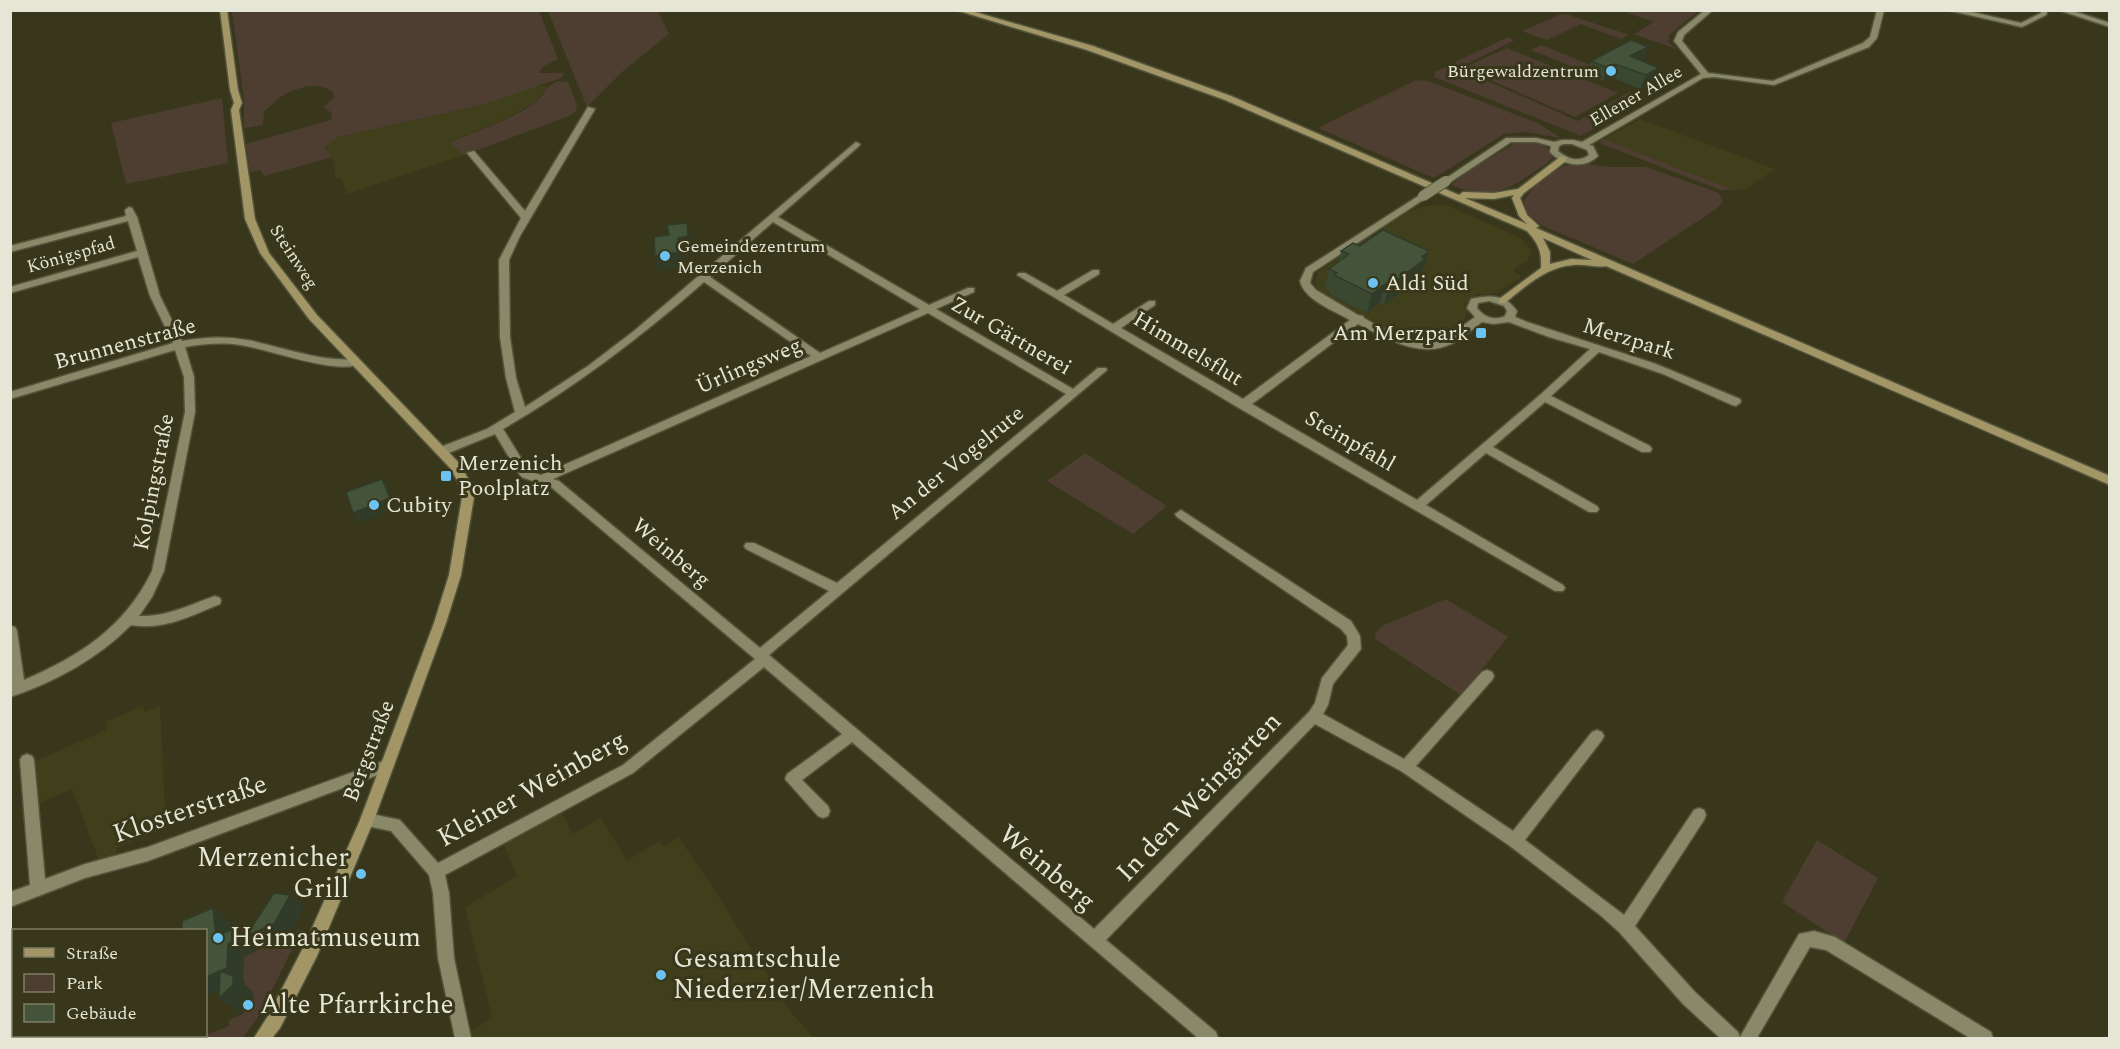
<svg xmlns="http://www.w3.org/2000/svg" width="2120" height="1049" viewBox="0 0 2120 1049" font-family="Spectral,serif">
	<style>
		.built { fill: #3f3f1b }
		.green { fill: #4e3e32 }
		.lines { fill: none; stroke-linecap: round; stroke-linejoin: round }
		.street-casing { stroke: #52533a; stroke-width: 3 }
		.secondary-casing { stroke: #52533a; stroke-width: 3 }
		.street { fill: #89896a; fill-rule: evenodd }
		.secondary { fill: #a29667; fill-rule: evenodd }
		.street-bridge-casing { stroke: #52533a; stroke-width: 12; stroke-linecap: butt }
		.street-bridge { stroke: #89896a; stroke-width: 10 }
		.wall { fill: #3a4832 }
		.shaded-wall { fill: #303b29 }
		.building { fill: #44543a; stroke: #303b29; stroke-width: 1.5 }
		.poi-dot { fill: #6cc3f2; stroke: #38371b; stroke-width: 2 }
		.labels { text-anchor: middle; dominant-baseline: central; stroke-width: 6; stroke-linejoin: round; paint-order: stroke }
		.far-poi-label { font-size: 18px; fill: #e5e6d5; stroke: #38371b; text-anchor: end }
		.far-street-label { font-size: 18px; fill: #e5e6d5; stroke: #38371b }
		.poi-label { font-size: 22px; fill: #e5e6d5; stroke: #38371b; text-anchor: start }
		.street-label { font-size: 22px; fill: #e5e6d5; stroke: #38371b }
		.near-street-label { font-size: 27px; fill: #e5e6d5; stroke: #38371b }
		.near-poi-label { font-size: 27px; fill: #e5e6d5; stroke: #38371b; text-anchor: start }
	</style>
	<rect width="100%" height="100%" fill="#38371b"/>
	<!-- built -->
	<g class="built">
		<polygon points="549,85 536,102 495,124 450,141 464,155 347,194 341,178 335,179 335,164 324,148 338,137 481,105 534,86"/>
		<polygon points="1640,119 1775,169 1746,189 1734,190 1604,139"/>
		<polygon points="1444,204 1521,238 1532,252 1527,261 1514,269 1514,272 1522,277 1495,294 1477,294 1464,304 1467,310 1466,317 1451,334 1443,339 1415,340 1398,335 1320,292 1315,282 1318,272 1403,215 1420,207"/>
		<polygon points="143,706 145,712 160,706 166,828 116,848 116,859 100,863 72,789 37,804 33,762 106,730 105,722"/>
		<polygon points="561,812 573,834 601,818 627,861 659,841 663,847 678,837 705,875 790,1011 814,1038 474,1038 470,1032 492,1017 465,907 517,876 503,843"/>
	</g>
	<!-- green -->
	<g class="green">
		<path d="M232 11H539L558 59 544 66 538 73H564L561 78 481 105 338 137 324 148 332 157 264 176 261 170 250 172 246 144 331 120 332 113 323 107 333 99 334 94C323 79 291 88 279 98 273 102 271 107 264 111L263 125 244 128V100Z"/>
		<polygon points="548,11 658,11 669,34 623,71 587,107"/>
		<polygon points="1622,11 1698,11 1668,36 1670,40 1667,41 1676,49 1634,34 1654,22"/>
		<polygon points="1561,14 1569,15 1629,35 1621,39 1581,24 1547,40 1522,31"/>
		<polygon points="1508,37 1515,40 1458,68 1578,121 1629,92 1646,99 1581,136 1434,77 1435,72"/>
		<polygon points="1541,45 1598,68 1588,73 1531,50"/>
		<polygon points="1507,48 1618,93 1575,117 1463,68"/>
		<polygon points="1416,80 1428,81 1538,123 1561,138 1526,132 1504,134 1434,178 1318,128"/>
		<path d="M560 81 568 82 577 105 576 111 569 116 464 155 450 142C478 131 511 120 536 102 547 93 544 85 560 81Z"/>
		<polygon points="222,98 228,163 126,184 111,123"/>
		<polygon points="1604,139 1734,190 1721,190 1599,143"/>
		<path d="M1516 143C1529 142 1548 141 1553 157 1547 164 1538 169 1531 174 1503 194 1482 198 1451 185L1473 168Z"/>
		<path d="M1579 163 1609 167H1646L1719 193 1723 202 1716 209 1633 264 1543 226 1528 214 1524 202C1532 183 1559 164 1579 163Z"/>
		<polygon points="1085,453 1167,506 1133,534 1047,481"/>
		<polygon points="1446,599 1508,637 1461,695 1375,639 1376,632 1384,625"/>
		<polygon points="1817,840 1878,878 1844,943 1782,902"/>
		<polygon points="302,929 260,1014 243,1038 199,1038 229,1026 229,1020 243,1014 244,1009 244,979 206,975"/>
	</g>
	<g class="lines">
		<!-- street casing -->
		<g class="street-casing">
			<g id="street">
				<path d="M1705 10H1713L1684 35 1682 41 1708 73 1773 81 1863 43 1870 37 1877 10H1884L1877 38 1869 47 1774 85 1714 77 1703 78 1589 145 1593 146 1598 156C1584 170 1562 165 1550 152L1551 146 1536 142H1511L1449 183 1442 181 1506 138H1536L1554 142 1562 140H1573L1582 142 1701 74 1674 41 1678 32ZM1563 144H1572L1587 150 1589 155C1578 163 1568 159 1558 151L1559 146Z"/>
				<polygon points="1947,10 1963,10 2021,23 2041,13 2041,10 2048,10 2046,15 2022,27"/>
				<polygon points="2058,10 2070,10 2110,23 2110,27"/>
				<path d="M588 107 595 109 520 236 509 260 510 337 516 378 525 407 588 366 634 331 856 142 860 144 859 146 778 217 929 305 968 288H974V292L936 309 1073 389 1098 368H1106L1107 370 769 655 1094 929 1309 712 1315 703 1322 678 1348 645 1347 636 1341 629 1177 517 1175 514 1181 510 1351 621 1360 636 1361 649 1333 684 1328 705 1323 714 1404 759 1482 672 1487 670 1492 672 1494 676 1492 680 1416 766 1513 831 1592 732 1597 730 1602 732 1604 736 1602 740 1525 840 1624 915 1694 810 1699 808 1704 810 1706 815 1704 820 1635 926 1695 992 1738 1032 1740 1037 1799 934 1814 931 1835 937 1991 1032 1993 1038H1970L1826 950 1810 947 1757 1038H1720L1683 1004 1619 932 1600 915 1510 846 1401 771 1315 724 1106 940 1216 1032 1218 1038H1198L852 742 802 780 828 806 830 811 828 816 823 818 818 816 785 779 787 774 842 734 764 667 633 773 445 875 449 893 454 958 471 1038H455L438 958 433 893 429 875 391 831 362 825 360 820 362 815 367 813 400 820 438 863 623 765 755 659 551 487 521 477 495 434 446 454H438L436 451 438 448 487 429 515 412 506 378 500 337 499 260 521 218 467 153 474 151 525 211ZM773 222 920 309 820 353 710 277ZM704 282 811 356 541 475 529 471 503 429C575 387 641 337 704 282ZM928 313 1066 394 837 583 754 543H746L744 546 746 549 829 591 760 648 559 481 553 479Z"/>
				<path d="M1423 193 1426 194V198L1313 272 1310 283 1316 290 1358 315 1363 316 1364 318 1376 325 1414 342 1431 343 1443 340 1475 317 1467 308 1471 299C1490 295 1505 294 1517 311L1515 317 1527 322 1656 364 1740 399 1741 402 1736 406 1732 405 1663 374 1599 352 1551 396 1650 446 1652 449 1650 452H1642L1545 402 1493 447 1597 506 1599 509 1597 512H1589L1486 453 1426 505 1563 585 1565 588 1563 591H1555L1239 408 1017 275 1019 273H1025L1057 291 1093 270H1099V274L1064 295 1113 324 1149 301H1155V305L1121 328 1243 399 1350 320C1335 311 1304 300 1300 281L1306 268ZM1489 301 1504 306 1507 311 1505 316C1494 321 1484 317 1477 308L1478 303ZM1482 322 1493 324 1509 322 1549 337 1590 349 1540 395 1417 500 1252 404 1358 324C1386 338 1420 359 1451 344 1463 339 1472 329 1482 322Z"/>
				<path d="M129 207 132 208 137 217 160 296 182 341C204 337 226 336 247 340 285 347 318 362 357 359L362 362C343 378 266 348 240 345 222 342 203 344 185 347L194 377 195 412 164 571 152 597 139 616C167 617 189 605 215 596L220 598 221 601 220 604C191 616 162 631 131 625 99 658 53 683 10 697V626L15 627 17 631 24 680C80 656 125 627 152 571L185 412 184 377 175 350 10 399V392L173 343 150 296 138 257 10 293V287L137 251 128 221 10 252V246L126 216 125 210Z"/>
				<polygon points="27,754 32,756 34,760 45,879 85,864 148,847 386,760 391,762 393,766 391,770 148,861 85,878 10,907 10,892 30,885 20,760 22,756"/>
			</g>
		</g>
		<!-- secondary casing -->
		<g class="secondary-casing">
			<g id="secondary">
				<polygon points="220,10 227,10 238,90 242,103 239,110 255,219 269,253 317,315 460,464 472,486 474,497 461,575 446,623 374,820 317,956 280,1028 272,1038 254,1038 268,1016 305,944 360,820 434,623 449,575 462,497 460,486 451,469 309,319 260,253 245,219 231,110 234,103 230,90"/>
				<path d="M956 10H968L1093 46 1231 96 1459 195 1463 192 1494 193 1518 189 1560 157H1566V161L1524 193 1520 198 1527 215 1539 226 1536 228 2110 476V485L1606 266C1596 268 1585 264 1574 265 1547 266 1525 287 1505 303H1499V299L1541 268C1542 251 1538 243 1527 231L1225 100 1087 50ZM1514 195 1512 198 1519 216 1527 224 1465 198 1494 199ZM1543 238 1592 260 1571 259 1550 264V252Z"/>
			</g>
		</g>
		<!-- street -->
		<use href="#street" class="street"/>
		<!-- secondary -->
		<use href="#secondary" class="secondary"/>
		<!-- street-bridge casing -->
		<g class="street-bridge-casing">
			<polyline id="street-bridge" points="1423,196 1446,181"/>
		</g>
		<!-- street-bridge -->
		<use href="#street-bridge" class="street-bridge"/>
	</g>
	<!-- wall -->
	<g class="wall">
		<polygon points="1648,47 1643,60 1642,61 1659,68 1654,81 1640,89 1611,77 1603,81 1586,74 1591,61"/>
		<polygon points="1360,246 1423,271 1422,272 1420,278 1384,305 1380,303 1367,313 1330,294 1330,291 1325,288 1329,269 1339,261 1341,251"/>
	</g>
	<!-- shaded-wall -->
	<g class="shaded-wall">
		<polygon points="1648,47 1643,60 1627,68 1630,56"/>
		<polygon points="1615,64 1611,77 1603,81 1608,68"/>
		<polygon points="1659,68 1654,81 1640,89 1646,75"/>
		<polygon points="687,223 691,237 692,250 682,252 683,267 659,270 655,256 678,238"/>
		<polygon points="1429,251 1423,271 1422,272 1420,278 1384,305 1389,286"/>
		<polygon points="1385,284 1380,303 1367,313 1372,294"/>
		<polygon points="382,479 388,488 396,508 360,523 353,513"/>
		<polygon points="290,895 304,907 288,936 261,949 252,941 254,952 244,957 243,981 241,982 253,992 254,1000 240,1013 219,998 232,985 206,996 206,977 216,936 213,908 229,921 232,942 236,928 247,936"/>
	</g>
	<!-- building -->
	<g class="building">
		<polygon points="1631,40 1648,47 1630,56 1659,68 1646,75 1615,64 1608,68 1591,61"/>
		<polygon points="687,223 688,236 678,238 679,252 655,256 654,237 669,235 667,225"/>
		<polygon points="1383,230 1429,251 1422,257 1425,259 1389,286 1385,284 1372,294 1334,275 1337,273 1329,269 1349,254 1341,251 1353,243 1360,246"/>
		<polygon points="382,479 390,498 353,513 346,492"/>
		<polygon points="274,893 290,895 274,924 246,936"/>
		<polygon points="213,908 216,936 236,928 238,939 228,944 227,968 206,977 206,930 182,930 182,921"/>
		<polygon points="220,971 233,976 233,985 219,998"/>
	</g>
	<!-- markers -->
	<g class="poi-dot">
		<circle cx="1611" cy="71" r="6"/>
		<circle cx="665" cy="256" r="6"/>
		<circle cx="1373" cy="283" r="6"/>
		<rect x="1475" y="327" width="12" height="12" rx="3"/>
		<rect x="440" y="470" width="12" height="12" rx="3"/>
		<circle cx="374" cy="505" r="6"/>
		<circle cx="361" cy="874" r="6"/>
		<circle cx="218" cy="938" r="6"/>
		<circle cx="661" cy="975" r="6"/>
		<circle cx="248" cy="1005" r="6"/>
	</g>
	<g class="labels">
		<!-- far-poi labels -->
		<g class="far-poi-label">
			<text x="1599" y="71">Bürgewaldzentrum</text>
			<text x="677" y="246" text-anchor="start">Gemeindezentrum<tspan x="677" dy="21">Merzenich</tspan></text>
		</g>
		<!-- far-street labels -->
		<g class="far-street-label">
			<text transform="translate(1636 96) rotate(-30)">Ellener Allee</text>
			<text transform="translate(71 255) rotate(-16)">Königspfad</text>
			<text transform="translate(294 257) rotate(57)">Steinweg</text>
		</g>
		<!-- poi labels -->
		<g class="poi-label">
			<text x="1385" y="283">Aldi Süd</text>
			<text x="1469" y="333" text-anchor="end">Am Merzpark</text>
			<text x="458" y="463">Merzenich<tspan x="458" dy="25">Poolplatz</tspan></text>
			<text x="386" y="505">Cubity</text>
		</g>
		<!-- street labels -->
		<g class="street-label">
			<text transform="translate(1011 336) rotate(30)">Zur Gärtnerei</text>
			<text transform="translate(1629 339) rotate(17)">Merzpark</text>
			<text transform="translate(125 344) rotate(-15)">Brunnenstraße</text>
			<text transform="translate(1188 349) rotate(31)">Himmelsflut</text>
			<text transform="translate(749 366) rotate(-23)">Ürlingsweg</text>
			<text transform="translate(1350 441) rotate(30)">Steinpfahl</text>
			<text transform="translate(956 463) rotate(-39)">An der Vogelrute</text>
			<text transform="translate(154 482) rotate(-79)">Kolpingstraße</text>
			<text transform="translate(671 553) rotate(40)">Weinberg</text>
			<text transform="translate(369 751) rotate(-69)">Bergstraße</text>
		</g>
		<!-- near-street labels -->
		<g class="near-street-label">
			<text transform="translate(532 789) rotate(-29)">Kleiner Weinberg</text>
			<text transform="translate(1199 797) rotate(-46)">In den Weingärten</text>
			<text transform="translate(190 809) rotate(-19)">Klosterstraße</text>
			<text transform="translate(1047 868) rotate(40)">Weinberg</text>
		</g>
		<!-- near-poi labels -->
		<g class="near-poi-label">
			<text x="349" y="858" text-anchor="end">Merzenicher<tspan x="349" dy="31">Grill</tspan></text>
			<text x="230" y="938">Heimatmuseum</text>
			<text x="673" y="959">Gesamtschule<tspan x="673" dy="31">Niederzier/Merzenich</tspan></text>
			<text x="260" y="1005">Alte Pfarrkirche</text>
		</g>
	</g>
	<!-- border -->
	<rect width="2120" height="1049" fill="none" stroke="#e5e6d5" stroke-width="24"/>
	<!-- legend -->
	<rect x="12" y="929" width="195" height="108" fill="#38371b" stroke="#7d7d65" stroke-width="1.5"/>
	<rect x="24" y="948" width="30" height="9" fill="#a29667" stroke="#7d7d65" stroke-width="1.5"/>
	<text x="66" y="959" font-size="18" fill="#e5e6d5">Straße</text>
	<rect x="24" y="974" width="30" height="18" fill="#4e3e32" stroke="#7d7d65" stroke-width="1.5"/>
	<text x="66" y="989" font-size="18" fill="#e5e6d5">Park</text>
	<rect x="24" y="1004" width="30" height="18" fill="#44543a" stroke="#7d7d65" stroke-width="1.5"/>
	<text x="66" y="1019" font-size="18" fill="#e5e6d5">Gebäude</text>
</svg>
